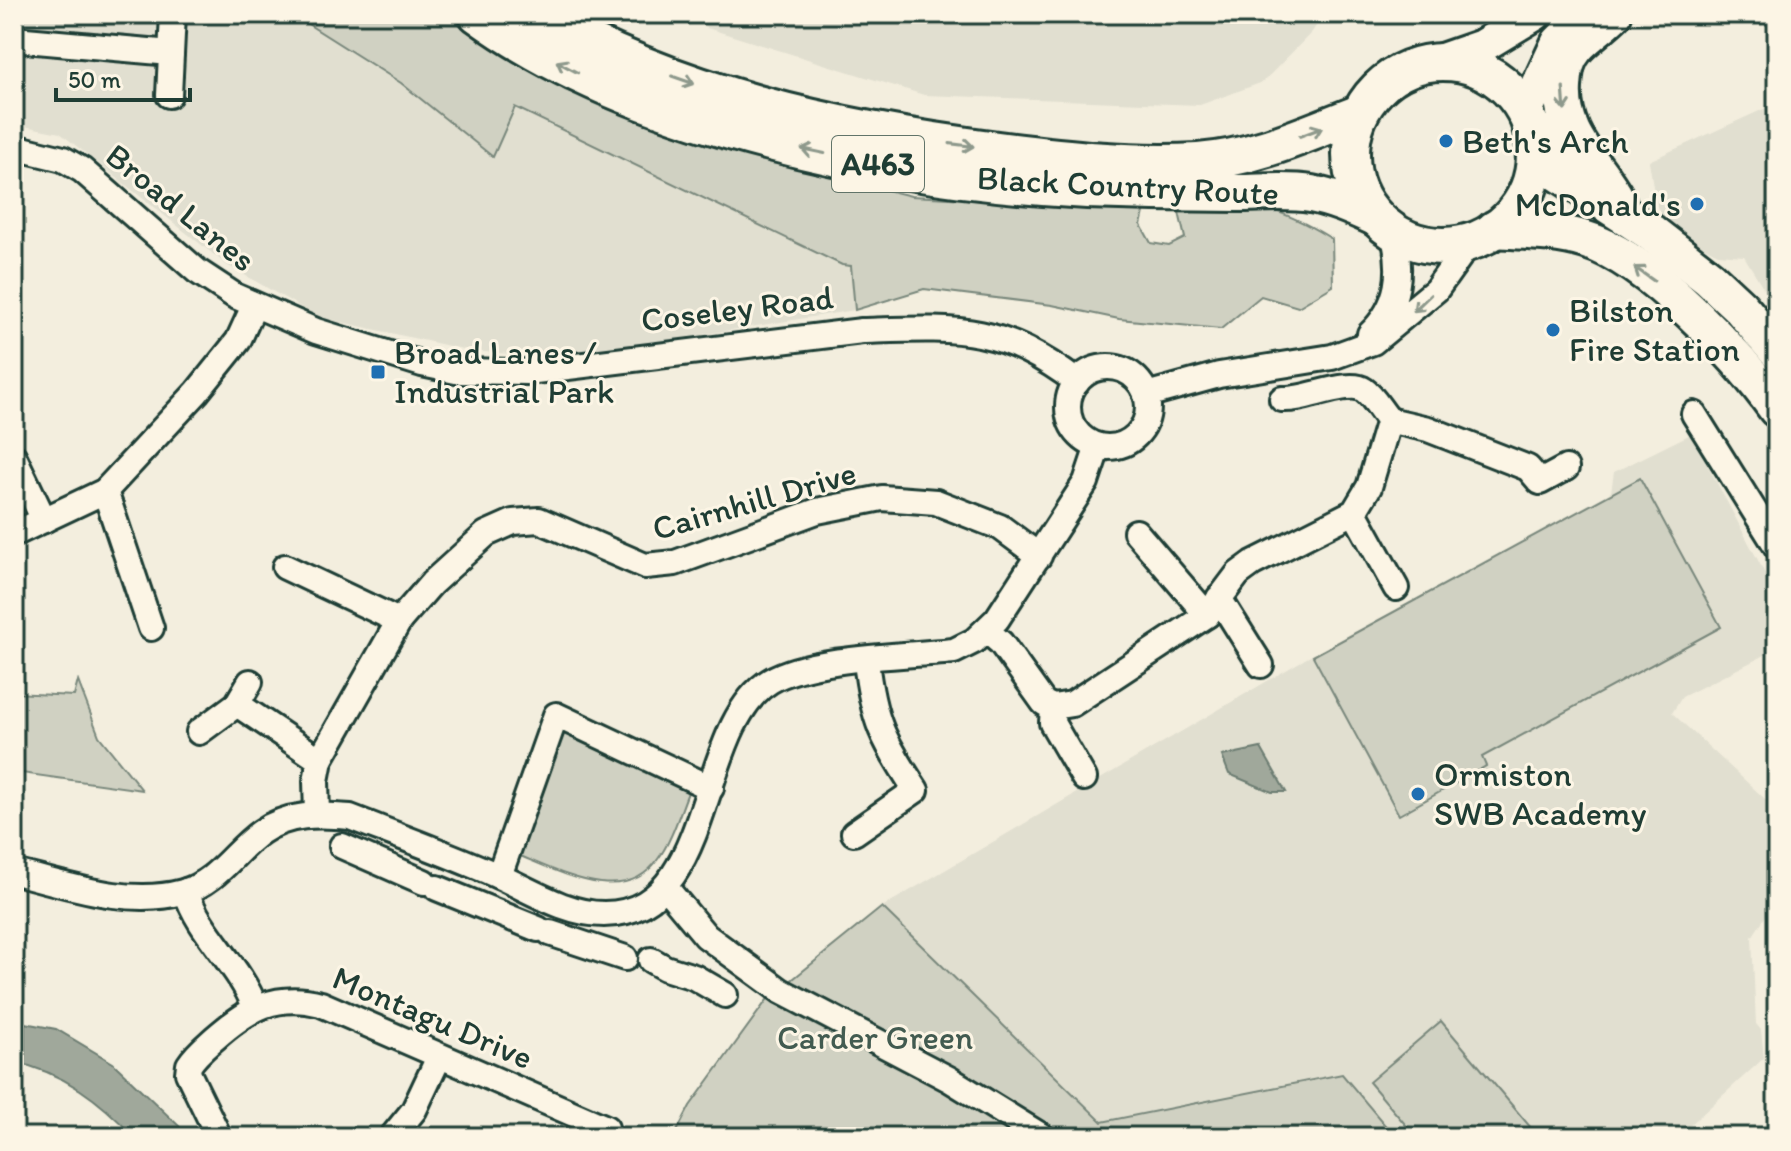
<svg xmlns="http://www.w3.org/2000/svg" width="1791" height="1151" viewBox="0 0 1791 1151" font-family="Itim,sans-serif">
	<rect width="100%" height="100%" fill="#f3eede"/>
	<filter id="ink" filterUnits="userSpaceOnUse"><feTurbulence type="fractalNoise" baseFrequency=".0125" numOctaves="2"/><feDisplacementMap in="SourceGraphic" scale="16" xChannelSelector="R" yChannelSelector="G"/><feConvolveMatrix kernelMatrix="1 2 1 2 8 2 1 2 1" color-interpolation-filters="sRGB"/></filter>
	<g filter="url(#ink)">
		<g fill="#e1dfd0">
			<polygon points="14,14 292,14 409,88 492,157 514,107 842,265 851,266 855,310 558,358 472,351 318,317 227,265 60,133 14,124"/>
			<polygon points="696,14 1324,14 1312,32 1263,82 1200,105 924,95 707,28"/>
			<polygon points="1777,103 1777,310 1744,256 1718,254 1671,230 1656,205 1649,161"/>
			<polygon points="1691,434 1777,596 1777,649 1682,697 1672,713 1777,810 1777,899 1752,937 1756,1024 1761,1030 1764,1058 1677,1137 1395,1137 1341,1074 1102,1122 882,907 1305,659 1611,492 1614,472"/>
		</g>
		<g fill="#d0d1c2" stroke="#78877b" stroke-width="2">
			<path d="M292,14H452L565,90L748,155L911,196L1145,208L1141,225L1151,243L1169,246L1185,238L1178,208C1249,203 1270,201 1332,239L1333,286L1298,307L1261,296L1221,329L1119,319L1052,305L924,289L855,310L851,266L842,265L515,107L493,157L401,83Z"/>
			<polygon points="1640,478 1721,627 1482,757 1486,766 1399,815 1313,656"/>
			<polygon points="78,681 99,736 142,790 14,772 14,693 74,696"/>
			<path d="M563,729L691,785C681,808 673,839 658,859C624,909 557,870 515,854Z"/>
			<polygon points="882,907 1102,1122 1342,1074 1395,1137 674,1137 690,1106 767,1000"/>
			<polygon points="1441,1021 1537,1135 1534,1137 1416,1137 1369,1082"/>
		</g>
		<g fill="#a0a89b" stroke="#6c7d72" stroke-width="2">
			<polygon points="1261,748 1286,792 1272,792 1229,774 1222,756"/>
			<path d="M14,1021L56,1029L113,1063L179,1126L185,1137H134C101,1101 63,1072 14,1062Z"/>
		</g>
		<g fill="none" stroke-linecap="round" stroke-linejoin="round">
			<defs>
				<g id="minor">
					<polyline points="14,39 171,53"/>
					<polyline points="169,95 173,14"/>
					<path d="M14,147L63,159L82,170L197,271L235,296L316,331L422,364L456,371L527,372L862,331C957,328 998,323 1077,382"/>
					<path d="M1370,334C1400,305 1403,271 1393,232"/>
					<circle cx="1108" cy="407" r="40"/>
					<polyline points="1146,395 1219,375 1332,357 1373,342 1436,290 1470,242"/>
					<path d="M1282,399C1304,401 1349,379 1364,390C1373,396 1381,411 1389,420"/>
					<polyline points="1694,414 1777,547"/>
					<polyline points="14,457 44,520"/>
					<polyline points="105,491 151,628"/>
					<polyline points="1354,512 1396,588"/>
					<polyline points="1136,532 1207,615"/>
					<polyline points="14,534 105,491 197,392 238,341 254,306"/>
					<polyline points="285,567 399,621"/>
					<polyline points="1219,598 1261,665"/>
					<polyline points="987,631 1001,643 1044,703 1053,707 1072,704 1207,615 1238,574 1253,563 1354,512 1369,487 1389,420 1428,429 1528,468 1540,482 1566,468"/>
					<polyline points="237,704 320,760"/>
					<polyline points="1053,707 1052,723 1084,778"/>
					<polyline points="199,732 237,704 250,682"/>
					<polyline points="317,814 316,781 320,760 399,621 432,583 486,534 513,522 539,520 645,566 675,563 817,511 882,498 936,502 1000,527 1039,556"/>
					<path d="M854,833L916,790C883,740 873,721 866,661"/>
					<polyline points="342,846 424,882"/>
					<path d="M14,872C69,885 127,907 183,892C218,882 234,851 261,832C288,813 319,814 350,817C399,836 448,854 496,875C530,890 566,914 604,914C716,914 695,727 770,681C810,657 905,656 954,651L974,641L997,619L1086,482L1098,446"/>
					<polyline points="499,876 556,715 711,788"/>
					<polyline points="437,888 538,929"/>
					<polyline points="666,888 706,936 781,991 949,1079 1043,1137"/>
					<path d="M186,891C199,934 239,964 255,1007"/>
					<polyline points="550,933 625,958"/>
					<polyline points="651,960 665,968 694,977 725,995"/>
					<path d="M219,1137L188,1073L189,1065C196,1054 205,1047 215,1038C248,1009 276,992 321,1004L606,1128"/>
					<polyline points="392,1137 414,1110 439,1057"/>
				</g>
				<g id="major">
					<polyline points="1433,63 1482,46 1535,14"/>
					<polyline points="1527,109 1558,42 1578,22"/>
				</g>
				<g id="highway">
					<path d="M477,14C636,130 894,180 1087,190C1137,192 1188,193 1238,193C1261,193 1288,190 1311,194C1333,198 1353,207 1373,216"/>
					<path d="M535,14C682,95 833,129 998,150C1063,158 1132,166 1198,162C1255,158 1308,133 1360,113"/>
					<path d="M1613,14C1602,25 1587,35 1576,47C1565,60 1564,71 1563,87C1560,137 1596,162 1617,201"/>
					<circle cx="1443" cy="154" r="92"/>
					<polyline points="1536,130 1553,169 1650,232 1709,278 1740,307 1777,351"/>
					<path d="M1495,229C1526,231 1557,231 1586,240C1649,259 1739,356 1777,409"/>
				</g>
			</defs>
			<use href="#minor" stroke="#1f3d34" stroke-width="30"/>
			<use href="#major" stroke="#1f3d34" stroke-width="38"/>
			<use href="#highway" stroke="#1f3d34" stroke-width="42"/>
			<use href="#minor" stroke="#fcf5e5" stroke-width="24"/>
			<use href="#major" stroke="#fcf5e5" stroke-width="32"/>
			<use href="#highway" stroke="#fcf5e5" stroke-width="36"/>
		</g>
		<defs><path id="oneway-shaft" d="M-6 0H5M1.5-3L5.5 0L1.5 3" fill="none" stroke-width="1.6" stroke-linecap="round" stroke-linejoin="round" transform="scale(2)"/></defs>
		<g stroke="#8e998c">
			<use href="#oneway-shaft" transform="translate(567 67) rotate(-152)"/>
			<use href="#oneway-shaft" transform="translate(683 80) rotate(19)"/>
			<use href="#oneway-shaft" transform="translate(1564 99) rotate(86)"/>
			<use href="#oneway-shaft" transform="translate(1311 132) rotate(-21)"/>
			<use href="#oneway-shaft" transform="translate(962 145) rotate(7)"/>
			<use href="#oneway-shaft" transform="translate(813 151) rotate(-168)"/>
			<use href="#oneway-shaft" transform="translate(1644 274) rotate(-145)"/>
			<use href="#oneway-shaft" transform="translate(1422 303) rotate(136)"/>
		</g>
	</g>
	<g fill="#1f6fb2" stroke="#fcf5e5" stroke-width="3">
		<circle cx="1446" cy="141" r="8"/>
		<circle cx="1697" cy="204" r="8"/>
		<circle cx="1553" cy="330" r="8"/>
		<rect x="370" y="364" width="16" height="16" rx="4"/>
		<circle cx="1418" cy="794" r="8"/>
	</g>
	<g text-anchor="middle" stroke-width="6" stroke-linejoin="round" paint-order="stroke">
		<rect fill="#fcf5e5" stroke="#617469" stroke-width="2" x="832" y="136" width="92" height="56" rx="6"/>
		<g font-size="32" font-weight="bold" fill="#1f3d34">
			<text x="878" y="175">A463</text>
		</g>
		<g font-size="34" fill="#1f3d34" stroke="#fcf5e5" text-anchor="start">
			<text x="1462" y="153">Beth's Arch</text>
			<text x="1681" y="216" text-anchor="end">McDonald's</text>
			<text x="1569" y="322">Bilston<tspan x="1569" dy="39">Fire Station</tspan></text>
			<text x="394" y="364">Broad Lanes /<tspan x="394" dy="39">Industrial Park</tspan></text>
			<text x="1434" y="786">Ormiston<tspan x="1434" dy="39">SWB Academy</tspan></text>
		</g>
		<g font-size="34" fill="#1f3d34" stroke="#fcf5e5">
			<text transform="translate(1128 185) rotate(3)" y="12">Black Country Route</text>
			<text transform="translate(181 207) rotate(39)" y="12">Broad Lanes</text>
			<text transform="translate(737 308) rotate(-7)" y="12">Coseley Road</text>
			<text transform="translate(754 500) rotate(-16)" y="12">Cairnhill Drive</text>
			<text transform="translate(433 1017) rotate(23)" y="12">Montagu Drive</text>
		</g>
		<g font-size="34" fill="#425b50" stroke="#fcf5e5">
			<text x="875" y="1049">Carder Green</text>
		</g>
	</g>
	<rect width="1791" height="1151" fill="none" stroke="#fcf5e5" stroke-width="48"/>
	<rect x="24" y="24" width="1743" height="1103" fill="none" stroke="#1f3d34" stroke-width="3" filter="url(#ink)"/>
	<path d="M56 88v12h134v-12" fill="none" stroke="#1f3d34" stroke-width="4"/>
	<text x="68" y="88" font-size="24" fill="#1f3d34" stroke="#fcf5e5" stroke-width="6" paint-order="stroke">50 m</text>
</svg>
